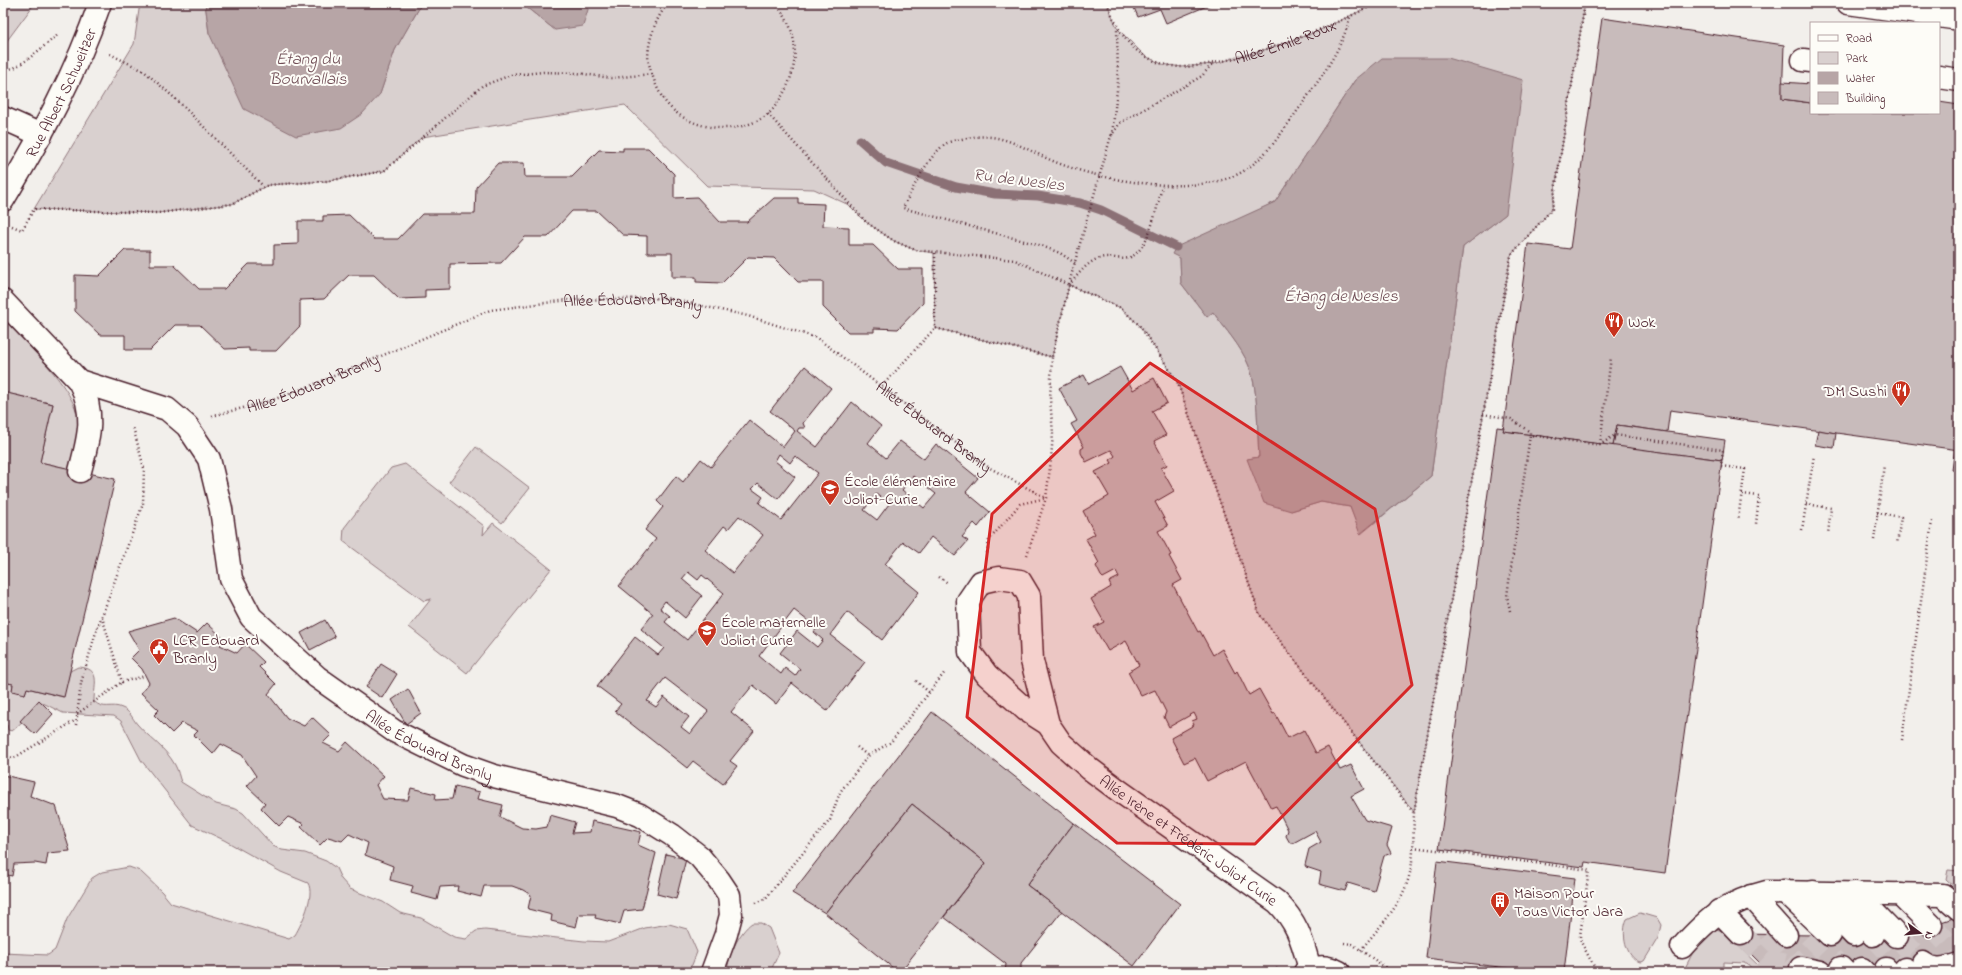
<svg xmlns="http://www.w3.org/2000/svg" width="1962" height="975" viewBox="0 0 1962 975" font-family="'Indie Flower',sans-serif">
	<rect width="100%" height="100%" fill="#f2efeb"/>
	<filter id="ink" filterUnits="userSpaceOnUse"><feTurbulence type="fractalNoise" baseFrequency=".025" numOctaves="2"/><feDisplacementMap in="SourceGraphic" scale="8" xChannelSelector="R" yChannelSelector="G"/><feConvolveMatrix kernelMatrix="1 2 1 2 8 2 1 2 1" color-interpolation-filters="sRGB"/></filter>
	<g filter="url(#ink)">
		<g fill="#d9d0cf" stroke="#92787d" fill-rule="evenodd">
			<polygon points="3,3 35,3 6,42 3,44"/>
			<path d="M140,3H205L209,33L380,94L395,50L422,3H521L555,30L590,3H835L854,5L860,3H1107L1117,28L1145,56L1162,64L1182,67L1213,64L1267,49L1316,32L1377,3H1585L1552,209L1511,255L1414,812L1260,615L1177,381L1161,357L1139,325L1121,308L1069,285L1052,357L935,328L934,253L915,250L894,241L866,222L849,205L814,189L707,186L625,105L422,137L384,171L327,181L268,185L232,204L158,213L34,209L134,44ZM1355,80L1506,214L1463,247L1431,476L1361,534L1350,507L1321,502L1291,511L1248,459L1259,457C1257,429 1259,391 1249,366C1241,346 1225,329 1213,312L1207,317L1181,283L1180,258L1244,217L1275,202Z"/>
			<path d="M3,318C25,342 76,389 78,420C79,437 74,453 70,469L40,462L53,404L3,392Z"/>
			<polygon points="476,447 530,488 502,523 449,482"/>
			<polygon points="405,464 484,526 483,535 493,523 551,569 467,673 409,627 431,599 424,601 343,541 344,528 391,468"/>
			<path d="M78,667C102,668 94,684 94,701C103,711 112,703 122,708C130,711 132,718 137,724C149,738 166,748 175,765C178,770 179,777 181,782L216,804L236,809L243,813L273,846L282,850L305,853L326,861L336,868L341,879L350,889L383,902L400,913L421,918L454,937L466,939L476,931L485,930L584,941L608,942L645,928L669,924L687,929L697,952L692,965L683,972H3V953L48,955L55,950L67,919L92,878L102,872L129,867L140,871L162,892L171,903L289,939L295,935C302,923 315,896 308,883L281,872L224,840L192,825L141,760L121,721L114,716L63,713L39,701C31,709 21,725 12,731L8,730L7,725L3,734V682L13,684L12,691L25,694L27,688L63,697L70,671Z"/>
			<polygon points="1948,870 1959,871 1959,891 1946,879"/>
			<path d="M1640,913L1657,918L1661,925L1658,938L1644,961L1640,962C1625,957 1621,932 1627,919Z"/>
			<path d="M752,923H761L769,928L779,953L772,968L767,972H728C726,958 740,931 752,923Z"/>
			<path d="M1716,929L1723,931L1764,971L1752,969L1747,963L1723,962V971L1683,972C1691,957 1699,935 1716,929Z"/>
		</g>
		<g fill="#b7a5a6" stroke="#8b6f75">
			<polygon points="205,3 422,3 395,50 380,94 362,114 341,128 296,136 244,109 209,33"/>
			<polygon points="521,3 590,3 583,26 555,30"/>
			<path d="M1382,58H1448L1523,80L1506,214L1463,247L1431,476L1360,534L1350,507L1321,502L1291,511L1264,503L1247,459L1259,457C1257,429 1259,391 1249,366C1241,346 1225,329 1213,312L1207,317L1181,283L1180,258L1172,254L1176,247L1275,202L1355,80Z"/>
		</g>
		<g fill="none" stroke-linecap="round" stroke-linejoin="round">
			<polyline stroke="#8b6f75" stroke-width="9" points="860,140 886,163 956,187 995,194 1038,196 1080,203 1101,210 1176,247"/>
		</g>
		<g fill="#c8bbbb" stroke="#4a1f2b" fill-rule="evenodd">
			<polygon points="1132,3 1214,3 1166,23 1160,9 1138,17"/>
			<polygon points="1602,18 1784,45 1782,99 1811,103 1811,113 1939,113 1939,102 1959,105 1959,450 1670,410 1667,432 1617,425 1613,446 1503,431 1528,244 1570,249"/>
			<polygon points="1782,82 1811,84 1811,103 1782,99"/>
			<polygon points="623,148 648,148 674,174 674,198 697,197 720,222 747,222 774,198 798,198 798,203 824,204 823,226 849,227 849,245 873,245 898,269 923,269 923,303 898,329 874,328 874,332 848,332 823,307 823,282 798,282 774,258 748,257 722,283 696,282 696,277 672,277 672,253 647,253 647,236 623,235 597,211 572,211 548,237 525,237 501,263 450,264 450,289 425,290 425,298 399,299 374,275 349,275 324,299 300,300 300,326 276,351 249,351 249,348 225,349 200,325 175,325 150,350 125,350 125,335 100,335 75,311 75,275 99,276 125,250 150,250 150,265 174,265 199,289 224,289 249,264 274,264 274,245 298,244 298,221 323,221 323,216 349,215 374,239 398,239 422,214 475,214 476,187 498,163 524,163 525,177 572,177 599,150 623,151"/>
			<path d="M805,366L831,388L803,423L805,428H799L797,431L817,447L852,402L881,426L868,443L886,458L900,441L924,459L936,444L978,478L966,492L990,512L978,527L974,523L962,537L968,541L955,556L931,537L919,553L903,542L885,564L919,592L882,640L847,612L830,635L865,662L827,711L792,683L776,704L753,685L731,712L754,731L730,761L737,766L723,784L693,761L687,768L615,711L621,704L597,686L635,637L658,655L664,648L641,629L653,614L619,586L656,539L645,530L663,507L657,501L676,476L683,482L701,459L711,467L749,420L783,447L795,431L770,411ZM779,454L790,463L795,456L818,473L781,520L759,503L763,497L752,489L758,483L778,499L795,477L775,461ZM913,476L936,494L924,508L902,490ZM876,494L889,504L877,520L864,510ZM739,516L763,535L733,573L705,550L724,526L728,529ZM688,572L698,580L702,575L724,593L687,640L665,622L670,616L660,608L665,601L685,618L702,596L682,579ZM794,610L817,628L814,632L823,640L817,647L797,631L780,653L800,669L795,676L785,668L781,674L759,656ZM665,678L708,711L690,734L681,727L689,717L664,697L656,707L647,701Z"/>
			<polygon points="1120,367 1133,390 1154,378 1167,403 1152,411 1166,435 1154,441 1167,465 1161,468 1174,491 1155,502 1168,526 1158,531 1171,555 1169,556 1182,580 1173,585 1198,632 1200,631 1213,655 1222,649 1235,673 1237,671 1249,695 1259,689 1273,714 1275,713 1288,738 1304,730 1316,753 1328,747 1340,770 1351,765 1364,789 1351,796 1365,820 1392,828 1387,845 1391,853 1384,856 1374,891 1348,883 1345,891 1319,884 1321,872 1306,867 1305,865 1309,849 1321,842 1315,831 1293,843 1290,843 1286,836 1288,830 1276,806 1271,808 1246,761 1207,781 1195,758 1184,763 1171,738 1194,725 1192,721 1197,719 1194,713 1169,727 1164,717 1166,712 1155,690 1141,696 1128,672 1139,665 1126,641 1108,651 1094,627 1104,622 1091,599 1111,587 1109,582 1119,577 1116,571 1103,578 1101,576 1096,566 1099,563 1086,539 1095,534 1083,511 1109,496 1095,472 1112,463 1110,460 1115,456 1111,450 1086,462 1081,453 1081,449 1084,447 1071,424 1077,421 1059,388 1084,375 1089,384"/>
			<polygon points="3,392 53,404 40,462 115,479 64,697 27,688 25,694 12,691 13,684 3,682"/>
			<polygon points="1617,425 1725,440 1722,460 1613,446"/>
			<polygon points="1497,427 1504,428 1503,431 1722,460 1665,873 1585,862 1584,867 1439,849"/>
			<polygon points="1818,430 1836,433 1834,448 1815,445"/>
			<polygon points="1955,449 1959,450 1959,471 1952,470"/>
			<polygon points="174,618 197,633 207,623 225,640 220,645 237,653 245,644 264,662 259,667 276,684 268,694 287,718 304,726 312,717 331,735 323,743 339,751 347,742 384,776 376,785 383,799 408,800 411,788 436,794 435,800 452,799 455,786 480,792 478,799 503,805 500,817 522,828 536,829 547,827 550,815 575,822 572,833 590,832 592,821 641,832 638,845 656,853 642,909 624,911 620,924 595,918 596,914 579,914 576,927 551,921 552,915 528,909 531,895 523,890 512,886 484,886 481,897 457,891 458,886 440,887 437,900 411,893 413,886 390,880 393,866 365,855 368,843 349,834 342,841 328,837 320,845 301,827 304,824 288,817 279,826 261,808 265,803 247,786 256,776 242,755 221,744 213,754 194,735 198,731 182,723 172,733 154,715 159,710 141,693 149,683 142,669 131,658 139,650 128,631"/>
			<polygon points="325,620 335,637 310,650 301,633"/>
			<polygon points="381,664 397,674 382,698 366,687"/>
			<polygon points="408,689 421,713 406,724 392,700"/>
			<polygon points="39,700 53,714 35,734 20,721"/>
			<polygon points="932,712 1074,823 1027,885 1062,911 1021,963 1021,972 1005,972 1006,964 944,917 986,863 912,804 825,913 792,893"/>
			<polygon points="3,775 34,782 30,796 56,806 70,851 48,853 46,865 35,863 14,864 12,876 3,874"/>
			<polygon points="912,804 986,863 900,972 898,972 825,913"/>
			<polygon points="1074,823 1180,904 1134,966 1027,885"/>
			<polygon points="666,854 686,859 676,899 657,894"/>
			<polygon points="1437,861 1575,878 1564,972 1539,972 1426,958"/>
			<polygon points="1959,916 1959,951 1905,969 1764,967 1731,934 1900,936"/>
		</g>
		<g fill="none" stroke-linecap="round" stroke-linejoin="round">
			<g stroke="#d0c5c5" stroke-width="22" stroke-dasharray="22 11" stroke-linecap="butt">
				<polyline points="1931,925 1956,952"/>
				<polyline points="1741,934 1768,961 1801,968"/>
				<polyline points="1767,934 1801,968"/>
				<polyline points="1809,935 1841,968"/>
				<polyline points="1873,935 1905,969"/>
				<polyline points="1897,936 1923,963"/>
			</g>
			<defs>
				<g id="minor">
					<polyline points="1848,3 1959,19"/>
					<polyline points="1803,60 1811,61"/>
					<polyline points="1939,77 1959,80"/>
					<polyline points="3,118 41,135"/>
					<path id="s3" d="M3,200C41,137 76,73 100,3"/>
					<path id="s4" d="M3,301L79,381L167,409L187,426L209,459L221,509L231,579L251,617L317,677L394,731L463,765L494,776L617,806L640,815L672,835L699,856L719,880L729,895L731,915L726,934L712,972"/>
					<path d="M79,381C96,413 89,437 80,471"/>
					<path id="s5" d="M1048,724L1026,710L987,675L970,652L968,601L981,582L999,578L1020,581L1029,596L1032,661L1048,724L1061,743L1090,769L1118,790L1277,902C1298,923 1302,941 1310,969"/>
					<polyline points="1784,891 1830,935"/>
					<polyline points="1813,892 1854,935"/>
					<polyline points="1855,893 1897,936"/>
					<polyline points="1900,894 1931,925"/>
					<polyline points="1751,896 1786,935"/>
					<polyline points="1848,908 1873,935"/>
					<polyline points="1719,911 1741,934"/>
					<path d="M1682,947C1709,917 1727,902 1767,892L1943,895L1959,909"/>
					<path d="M1923,963C1933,972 1947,968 1959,964"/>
					<polyline points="1801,968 1820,972"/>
					<polyline points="1841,968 1845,972"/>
					<polyline points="1862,969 1865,972"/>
					<polyline points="1886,969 1889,972"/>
					<polyline points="1905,969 1908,972"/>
				</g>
				<path id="major" d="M1305,972C1317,965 1327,966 1339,972"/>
			</defs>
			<use href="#minor" stroke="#4a1f2b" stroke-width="25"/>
			<use href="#major" stroke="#4a1f2b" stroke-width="25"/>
			<g stroke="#4a1f2b" stroke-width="2.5" stroke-dasharray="1 3" stroke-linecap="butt">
				<path d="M670,3C656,13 645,48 649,64C654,81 659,97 672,109C697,132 741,135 768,114C772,111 775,106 778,102C800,72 802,30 774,3"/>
				<polyline points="835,3 854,5 860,3"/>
				<path id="s1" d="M1107,3C1115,23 1125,45 1145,56C1156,63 1171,67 1183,67C1204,66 1224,61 1243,56C1290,43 1334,25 1377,3"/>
				<polyline points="110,54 144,71 179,102 263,186"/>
				<polyline points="3,70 14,68 27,60 59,34"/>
				<polyline points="768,114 866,222 894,241 915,250 1015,260 1069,285"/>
				<polyline points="1112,135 1118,81 1117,28"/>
				<polyline points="1111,136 1120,123 1202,76 1212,64"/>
				<polyline points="12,226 22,230 34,209 158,213 232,204 268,185 327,181 384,171 482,86 511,75 543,72 577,73 611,78 652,74"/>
				<polyline points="935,253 935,328 1052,357 1069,285 1121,308 1139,325 1161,357 1177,381 1260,615 1413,812"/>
				<path d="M1075,263L1060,253L1039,245L903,208C913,188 929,154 947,143C951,141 957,140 962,139C1000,130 1020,147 1053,161C1100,181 1197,198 1242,172C1264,159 1281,134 1295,114C1316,84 1341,53 1350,17"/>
				<polyline points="1069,284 1079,247"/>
				<path d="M1069,285C1079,274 1090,257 1107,257C1114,257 1121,260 1128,258C1149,253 1158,203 1162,186"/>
				<polyline points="882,386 935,328"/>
				<polyline points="1483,414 1511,419 1530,432 1530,435"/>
				<path id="s2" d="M212,416L270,401L315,384L490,310L569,300L666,298L748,316L817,338L988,467L1046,498"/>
				<polyline points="1600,444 1611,357"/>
				<polyline points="1742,494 1759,496 1756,524"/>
				<polyline points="1806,504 1831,508 1828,534"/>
				<polyline points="1877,513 1901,517 1897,544"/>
				<polyline points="1802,530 1814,455"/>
				<polyline points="1874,540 1884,465"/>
				<polyline points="987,553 989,540 1020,504 1046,498"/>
				<polyline points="1027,555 1046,498 1051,460 1053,433 1050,399 1052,357"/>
				<polyline points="939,577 948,583"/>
				<polyline points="1510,611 1507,596 1530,435 1600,445 1615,435 1723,450 1721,466 1745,469 1738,520"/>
				<polyline points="102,617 122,682 145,676"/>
				<polyline points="916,681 930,693"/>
				<polyline points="77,714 122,682"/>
				<polyline points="76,725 81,683 96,632 143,504 144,468 133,427"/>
				<polyline points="1902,740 1932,521"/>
				<polyline points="857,747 868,756"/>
				<polyline points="3,756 14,758 76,720"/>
				<polyline points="1413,847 1589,870 1580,936 1581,942 1597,972"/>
				<polyline points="756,903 765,899 830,820 840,792 868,756 891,742 945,672"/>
				<polyline points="1344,943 1352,944 1392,972"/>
				<path d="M1361,950C1377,929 1399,908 1407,883C1415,861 1413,836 1414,812L1511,255L1552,209L1585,3"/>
				<polyline points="1274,972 1278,968"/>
				<polyline points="1495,972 1496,967"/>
			</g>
			<use href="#minor" stroke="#fdfcf7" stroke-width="22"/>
			<use href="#major" stroke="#fdfcf7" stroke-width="22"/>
			<polyline stroke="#4a1f2b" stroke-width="2.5" stroke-dasharray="1 3" stroke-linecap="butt" points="1079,247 1111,136"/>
		</g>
	</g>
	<path fill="#d62828" fill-opacity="0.2" stroke="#d62828" stroke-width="3" stroke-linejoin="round" d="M1150,363L1375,509L1412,685L1255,844L1117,843L967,717L992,514Z"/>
	<defs>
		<symbol id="restaurant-pin" viewBox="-11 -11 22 30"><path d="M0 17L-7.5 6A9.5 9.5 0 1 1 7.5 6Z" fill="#c8321e" stroke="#fdfcf7"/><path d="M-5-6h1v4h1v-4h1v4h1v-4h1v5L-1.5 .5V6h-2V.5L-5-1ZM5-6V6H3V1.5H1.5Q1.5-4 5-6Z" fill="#fff"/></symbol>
		<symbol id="school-pin" viewBox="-11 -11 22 30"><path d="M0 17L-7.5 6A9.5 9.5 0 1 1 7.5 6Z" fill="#c8321e" stroke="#fdfcf7"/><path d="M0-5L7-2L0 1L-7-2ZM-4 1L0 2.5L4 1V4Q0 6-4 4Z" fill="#fff"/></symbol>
		<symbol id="civic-pin" viewBox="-11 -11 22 30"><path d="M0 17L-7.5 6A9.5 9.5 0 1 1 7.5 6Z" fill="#c8321e" stroke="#fdfcf7"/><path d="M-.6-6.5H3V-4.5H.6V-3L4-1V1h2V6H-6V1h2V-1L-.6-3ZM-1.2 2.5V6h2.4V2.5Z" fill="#fff"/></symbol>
		<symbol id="building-pin" viewBox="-11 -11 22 30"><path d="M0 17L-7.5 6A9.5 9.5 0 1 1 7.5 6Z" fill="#c8321e" stroke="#fdfcf7"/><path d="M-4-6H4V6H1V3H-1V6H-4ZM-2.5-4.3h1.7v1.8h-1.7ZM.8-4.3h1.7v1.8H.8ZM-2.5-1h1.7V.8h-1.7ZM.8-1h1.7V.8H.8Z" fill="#fff"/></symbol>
	</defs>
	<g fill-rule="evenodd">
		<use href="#restaurant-pin" x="1603" y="310" width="22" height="30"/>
		<use href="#restaurant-pin" x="1890" y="379" width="22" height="30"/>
		<use href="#school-pin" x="819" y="478" width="22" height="30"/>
		<use href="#school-pin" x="696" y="619" width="22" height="30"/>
		<use href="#civic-pin" x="148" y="637" width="22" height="30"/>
		<use href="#building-pin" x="1489" y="890" width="22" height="30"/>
	</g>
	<g text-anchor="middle" stroke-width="4" stroke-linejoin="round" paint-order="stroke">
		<g font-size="16" fill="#4a1f2b" stroke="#fdfcf7">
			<text dy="6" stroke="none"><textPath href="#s1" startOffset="212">Allée Émile Roux</textPath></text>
			<text dy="6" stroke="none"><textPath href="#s3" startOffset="122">Rue Albert Schweitzer</textPath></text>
			<text dy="6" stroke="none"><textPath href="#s2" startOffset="442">Allée Édouard Branly</textPath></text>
			<text dy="6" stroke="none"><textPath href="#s2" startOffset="106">Allée Édouard Branly</textPath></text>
			<text dy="6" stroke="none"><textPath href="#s2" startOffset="778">Allée Édouard Branly</textPath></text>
			<text dy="6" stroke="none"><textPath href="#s4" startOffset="655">Allée Édouard Branly</textPath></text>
			<text dy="6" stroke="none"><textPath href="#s5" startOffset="552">Allée Irène et Frédéric Joliot Curie</textPath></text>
		</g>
		<g font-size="16" fill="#4a1f2b" stroke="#fdfcf7" text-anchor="start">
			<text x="1628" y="327">Wok</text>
			<text x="1887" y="396" text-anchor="end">DM Sushi</text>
			<text x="844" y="486">École élémentaire<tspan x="844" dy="18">Joliot-Curie</tspan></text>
			<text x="721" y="627">École maternelle<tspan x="721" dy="18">Joliot Curie</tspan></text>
			<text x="173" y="645">LCR Edouard<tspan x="173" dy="18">Branly</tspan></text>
			<text x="1514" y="898">Maison Pour<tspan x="1514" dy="18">Tous Victor Jara</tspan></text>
		</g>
		<g font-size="17" font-style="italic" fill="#704e56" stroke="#fdfcf7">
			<text x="308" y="64">Étang du<tspan x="308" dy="20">Bourvallais</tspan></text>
			<text transform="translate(1019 179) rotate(7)" y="6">Ru de Nesles</text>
			<text x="1341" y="301">Étang de Nesles</text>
		</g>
	</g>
	<rect width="1962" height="975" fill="none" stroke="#fdfcf7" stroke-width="16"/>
	<rect x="8" y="8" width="1946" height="959" fill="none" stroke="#4a1f2b" stroke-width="1.5" filter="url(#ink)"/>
	<rect x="1810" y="22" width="130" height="92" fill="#fdfcf7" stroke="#b5a4a5"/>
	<rect x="1818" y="35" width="20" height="6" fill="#fdfcf7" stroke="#b5a4a5"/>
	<text x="1846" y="42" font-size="12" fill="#4a1f2b">Road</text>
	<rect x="1818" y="52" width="20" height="12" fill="#d9d0cf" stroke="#b5a4a5"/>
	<text x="1846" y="62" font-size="12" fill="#4a1f2b">Park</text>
	<rect x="1818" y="72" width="20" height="12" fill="#b7a5a6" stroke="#b5a4a5"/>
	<text x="1846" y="82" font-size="12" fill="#4a1f2b">Water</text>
	<rect x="1818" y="92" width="20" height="12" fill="#c8bbbb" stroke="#b5a4a5"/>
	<text x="1846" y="102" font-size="12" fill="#4a1f2b">Building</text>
	<g transform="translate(1920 933) rotate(106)" stroke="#fdfcf7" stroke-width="3" paint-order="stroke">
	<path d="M0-3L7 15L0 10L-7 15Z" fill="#4a1f2b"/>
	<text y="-6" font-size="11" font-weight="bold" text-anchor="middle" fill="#4a1f2b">N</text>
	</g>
</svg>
